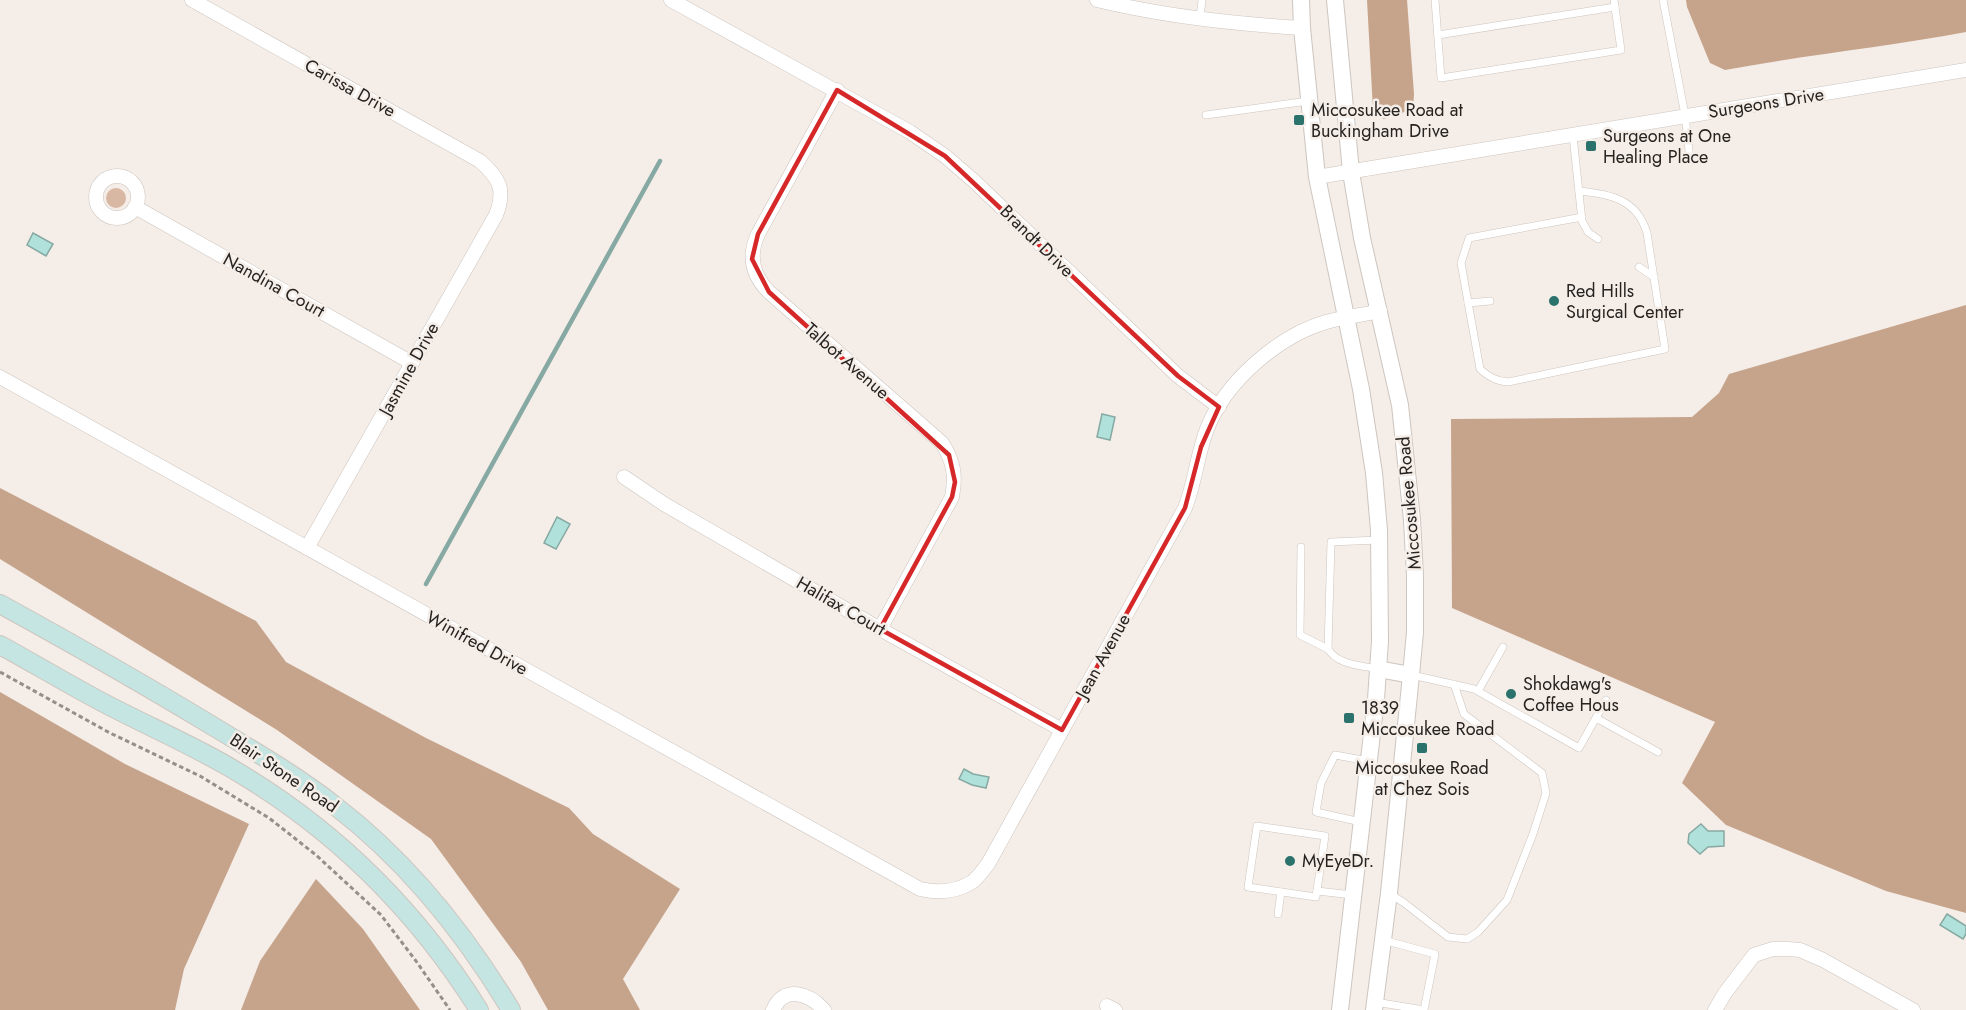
<svg xmlns="http://www.w3.org/2000/svg" width="1966" height="1010" viewBox="0 0 1966 1010" font-family="Jost,sans-serif">
	<rect width="100%" height="100%" fill="#f5ede7"/>
	<circle fill="#d8b8a2" cx="116" cy="198" r="10"/>
	<g fill="#c6a48c">
		<polygon points="1367,0 1407,0 1414,94 1413,109 1384,119 1376,115 1373,110"/>
		<path d="M1686,0H1966V32C1886,47 1805,55 1725,70L1710,63L1687,7Z"/>
		<polygon points="1966,305 1966,913 1886,891 1726,825 1682,783 1715,722 1452,608 1451,419 1692,417 1719,393 1729,374"/>
		<polygon points="0,488 256,621 286,662 426,738 569,808 593,834 680,889 623,979 640,1010 548,1010 521,962 431,839 277,730 0,559"/>
		<polygon points="0,692 125,764 249,824 184,969 175,1010 0,1010"/>
		<polygon points="316,879 363,929 420,1010 241,1010 260,961"/>
	</g>
	<g fill="#b0e2db" stroke="#87a9a3" stroke-width="1.5">
		<polygon points="33,233 53,244 46,256 27,245"/>
		<polygon points="1102,414 1115,417 1110,440 1097,437"/>
		<polygon points="557,517 570,524 556,549 544,543"/>
		<polygon points="964,769 973,774 989,777 986,788 972,785 959,779"/>
		<polygon points="1701,824 1708,831 1724,831 1724,846 1708,847 1700,854 1688,843 1689,834"/>
		<polygon points="1947,914 1966,926 1966,934 1963,939 1940,925"/>
	</g>
	<g fill="none" stroke-linecap="round" stroke-linejoin="round">
		<polyline stroke="#87a9a3" stroke-width="4.5" points="426,584 660,161"/>
		<defs>
			<g id="service">
				<polyline points="1435,0 1441,78 1621,50 1614,0"/>
				<polyline points="1663,0 1685,115 1689,151"/>
				<polyline points="1200,18 1202,0"/>
				<polyline points="1438,35 1615,7"/>
				<polyline points="1206,115 1308,101"/>
				<polyline points="1573,136 1582,221 1588,232 1598,239"/>
				<path d="M1579,191C1610,194 1637,199 1647,233L1665,349L1508,382C1496,381 1489,377 1480,369L1461,263L1469,238L1582,217"/>
				<polyline points="1639,267 1654,277"/>
				<polyline points="1468,303 1490,301"/>
				<polyline points="1301,547 1300,635 1328,649"/>
				<path d="M1377,669C1359,665 1338,665 1328,649L1331,542L1379,540"/>
				<polyline points="1412,675 1474,689 1579,748 1606,700"/>
				<polyline points="1478,691 1503,647"/>
				<polyline points="1596,718 1658,752"/>
				<polyline points="1361,822 1316,812 1321,783 1335,755 1368,761"/>
				<polygon points="1257,826 1325,836 1316,897 1248,887"/>
				<polyline points="1317,891 1353,895"/>
				<polyline points="1390,894 1403,902 1448,937 1467,939 1478,932 1507,900 1533,834 1546,793 1542,773 1464,714 1454,684"/>
				<polyline points="1278,914 1281,892"/>
				<polyline points="1375,1002 1424,1010 1435,954 1383,940"/>
			</g>
			<g id="minor">
				<path d="M192,0L480,161C499,178 506,189 496,215L307,548"/>
				<polyline points="671,0 910,132 945,156 974,181 1178,376 1219,407"/>
				<path d="M1097,0C1163,16 1234,24 1302,28"/>
				<path d="M837,90L758,234C748,256 752,275 769,292L942,443C954,462 956,476 952,497L880,629"/>
				<circle cx="117" cy="197" r="21"/>
				<polyline points="1317,177 1966,70"/>
				<polyline points="135,207 412,363"/>
				<path d="M0,377L920,889C937,893 956,892 972,882C978,878 983,870 988,864L1185,508C1195,483 1197,455 1207,429C1225,382 1278,336 1326,322C1344,317 1362,315 1380,311"/>
				<polyline points="624,477 664,504 880,629 1062,730"/>
				<polyline points="1107,1006 1115,1010"/>
				<path d="M773,1010C784,984 810,994 824,1010"/>
				<polyline points="1715,1010 1725,993 1754,955 1773,949 1788,949 1800,950 1823,960 1913,1010"/>
			</g>
			<g id="tertiary">
				<polyline points="1301,0 1302,28 1317,177 1361,389 1374,473 1379,530 1380,641 1376,699 1340,1010"/>
				<polyline points="1335,0 1351,172 1362,238 1400,405 1412,520 1415,576 1415,632 1411,675 1389,893 1374,1010"/>
				<polyline points="1378,669 1411,675"/>
			</g>
			<g id="secondary">
				<path d="M0,604C73,644 145,685 216,728C257,753 297,776 334,805C406,860 464,932 511,1010"/>
				<path d="M0,645C33,663 66,683 100,701C149,727 202,749 249,779C344,838 420,916 479,1010"/>
			</g>
		</defs>
		<use href="#service" stroke="#cdc5bf" stroke-width="8"/>
		<use href="#minor" stroke="#cdc5bf" stroke-width="15"/>
		<use href="#tertiary" stroke="#cdc5bf" stroke-width="18"/>
		<use href="#secondary" stroke="#cdc5bf" stroke-width="20"/>
		<polyline stroke="#948f8b" stroke-width="3" stroke-dasharray="4.5 3" stroke-linecap="butt" points="0,672 110,733 200,776 269,818 316,855 381,915 416,961 450,1010"/>
		<use href="#service" stroke="#fff" stroke-width="7"/>
		<use href="#minor" stroke="#fff" stroke-width="14"/>
		<use href="#tertiary" stroke="#fff" stroke-width="16"/>
		<use href="#secondary" stroke="#c5e5e2" stroke-width="18"/>
	</g>
	<path fill="none" stroke="#d62828" stroke-width="4.5" stroke-linejoin="round" d="M837,90L945,156L1178,376L1219,407L1201,447L1185,508L1062,730L880,629L952,497L955,482L949,455L769,292L752,259L758,234Z"/>
	<g fill="#2a726b" stroke="#f5ede7" stroke-width="2">
		<rect x="1293" y="114" width="12" height="12" rx="3"/>
		<rect x="1585" y="140" width="12" height="12" rx="3"/>
		<circle cx="1554" cy="301" r="6"/>
		<circle cx="1511" cy="694" r="6"/>
		<rect x="1343" y="712" width="12" height="12" rx="3"/>
		<rect x="1416" y="742" width="12" height="12" rx="3"/>
		<circle cx="1290" cy="861" r="6"/>
	</g>
	<g text-anchor="middle" stroke-width="5" stroke-linejoin="round" paint-order="stroke">
		<g font-size="18" fill="#262321" stroke="#f5ede7">
			<text transform="translate(350 88) rotate(29)" y="6">Carissa Drive</text>
			<text transform="translate(1766 103) rotate(-9)" y="6">Surgeons Drive</text>
			<text transform="translate(1037 241) rotate(44)" y="6">Brandt Drive</text>
			<text transform="translate(274 285) rotate(29)" y="6">Nandina Court</text>
			<text transform="translate(847 361) rotate(41)" y="6">Talbot Avenue</text>
			<text transform="translate(409 369) rotate(-61)" y="6">Jasmine Drive</text>
			<text transform="translate(1409 503) rotate(-95)" y="6">Miccosukee Road</text>
			<text transform="translate(841 606) rotate(30)" y="6">Halifax Court</text>
			<text transform="translate(477 643) rotate(29)" y="6">Winifred Drive</text>
			<text transform="translate(1103 656) rotate(-61)" y="6">Jean Avenue</text>
			<text transform="translate(284 773) rotate(34)" y="6">Blair Stone Road</text>
		</g>
		<g font-size="18" fill="#262321" stroke="#f5ede7" text-anchor="start">
			<text x="1311" y="116">Miccosukee Road at<tspan x="1311" dy="21">Buckingham Drive</tspan></text>
			<text x="1603" y="142">Surgeons at One<tspan x="1603" dy="21">Healing Place</tspan></text>
			<text x="1566" y="297">Red Hills<tspan x="1566" dy="21">Surgical Center</tspan></text>
			<text x="1523" y="690">Shokdawg's<tspan x="1523" dy="21">Coffee Hous</tspan></text>
			<text x="1361" y="714">1839<tspan x="1361" dy="21">Miccosukee Road</tspan></text>
			<text x="1422" y="774" text-anchor="middle">Miccosukee Road<tspan x="1422" dy="21">at Chez Sois</tspan></text>
			<text x="1302" y="867">MyEyeDr.</text>
		</g>
	</g>
</svg>
